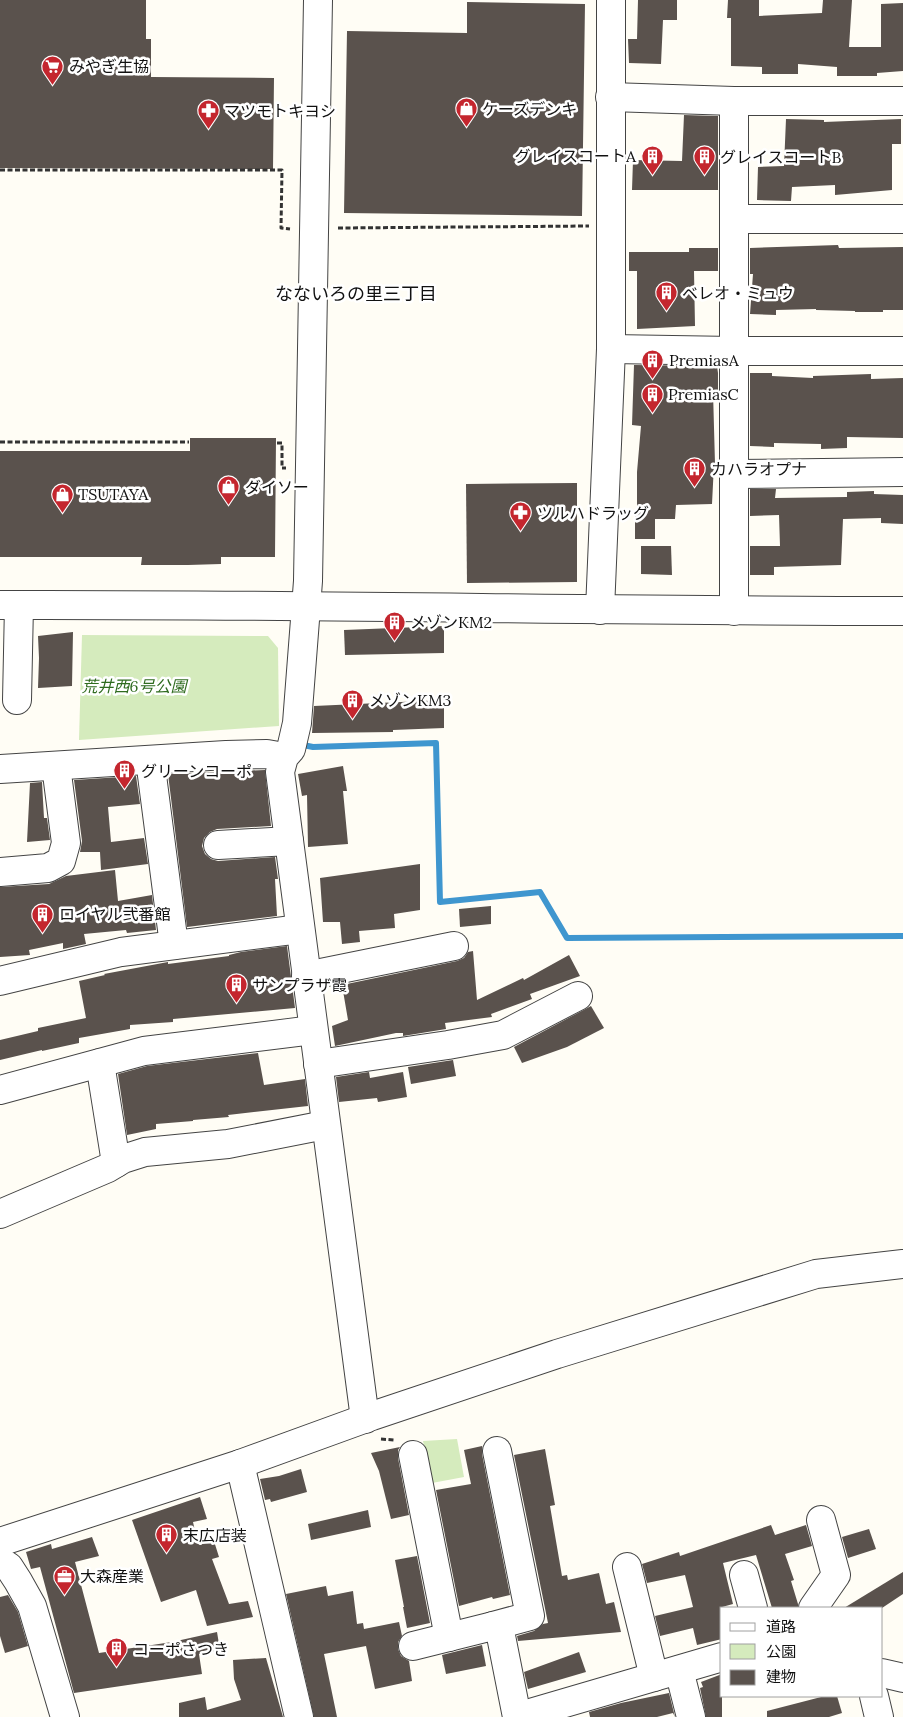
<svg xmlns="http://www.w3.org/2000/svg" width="903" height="1717" viewBox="0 0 903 1717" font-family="Lora,'Noto Sans JP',serif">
	<rect width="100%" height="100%" fill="#fffdf5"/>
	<g fill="#d5ebbd">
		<polygon points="82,635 268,636 278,648 279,726 79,740"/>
		<polygon points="457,1439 464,1477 432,1483 423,1441"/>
	</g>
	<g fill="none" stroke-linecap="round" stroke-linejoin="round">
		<polyline stroke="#3f96cf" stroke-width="6" points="298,744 313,747 436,743 440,902 540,892 567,938 903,936"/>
	</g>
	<g fill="#5a524d">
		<polygon points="0,0 146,0 146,39 151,39 151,77 274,78 273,169 0,168"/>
		<polygon points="638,0 677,0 677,20 663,20 661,64 629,63 628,39 637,39"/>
		<polygon points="728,0 759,0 759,16 822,13 823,0 852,0 849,47 881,47 881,4 903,3 903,71 877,73 877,76 837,76 837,67 798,64 798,74 762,74 762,67 731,66 731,18 727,18"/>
		<polygon points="467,2 585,4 582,216 344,213 347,31 467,33"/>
		<polygon points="684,115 718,116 718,190 632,190 633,160 682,161"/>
		<polygon points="786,119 824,120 824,122 901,119 901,144 892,144 892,190 835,195 835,185 792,187 791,201 757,200 758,167 784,166"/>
		<polygon points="838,245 839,248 903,247 903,310 883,310 883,312 855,312 855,311 816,310 816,309 776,310 776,315 750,314 753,274 750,274 750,248"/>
		<polygon points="689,248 718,248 718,271 694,271 695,326 637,329 637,271 629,271 629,252 689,252"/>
		<polygon points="634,365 717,366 718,373 718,391 713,391 715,464 714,464 712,504 676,505 675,519 655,519 655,539 635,539 635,512 637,512 637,472 641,426 632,425"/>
		<polygon points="750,373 772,373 772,376 813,378 813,376 871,374 871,379 903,378 903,438 847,437 847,448 821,449 821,444 774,443 774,447 750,446"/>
		<polygon points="190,438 276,438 275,557 221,557 221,564 188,565 141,565 142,557 0,557 0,451 190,451"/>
		<polygon points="577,483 577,582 467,583 466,484"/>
		<polygon points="750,489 776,489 775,498 847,497 847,492 874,491 874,494 903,495 903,524 881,523 881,518 843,519 841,565 774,567 774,575 750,575 750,546 780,546 779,515 750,516"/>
		<polygon points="641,546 671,546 672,575 641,574"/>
		<polygon points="444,626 444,653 345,655 344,630"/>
		<polygon points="73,632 72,686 38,688 39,658 38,636"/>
		<polygon points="444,700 444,728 393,730 393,732 312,733 314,706"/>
		<polygon points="343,766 347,791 343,791 348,844 308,847 307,795 302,796 298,774"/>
		<polygon points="265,770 271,826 217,829 210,832 204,838 202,846 205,854 211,859 218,861 275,857 278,879 275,879 277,916 187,927 168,774"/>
		<polygon points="136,776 140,804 108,807 111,842 144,838 148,864 101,870 100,852 80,852 82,841 74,780"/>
		<polygon points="42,782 44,818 47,818 50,840 27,842 30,783"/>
		<polygon points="420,864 420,910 394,914 395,928 359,931 360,942 342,944 340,922 323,922 320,878"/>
		<polygon points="115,870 118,901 152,895 156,930 127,933 126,930 84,934 86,944 63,949 63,943 29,950 30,955 0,957 0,887 49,884 66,876"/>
		<polygon points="491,906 491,924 460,927 459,909"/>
		<polygon points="287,946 295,1008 173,1019 173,1022 130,1025 130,1029 79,1038 79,1043 42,1051 42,1050 0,1060 0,1040 38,1031 38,1028 86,1018 79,981 105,975 104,974 168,962 168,964 229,956 229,955 241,952"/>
		<polygon points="473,951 477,1000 523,978 524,980 569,955 580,976 530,994 532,999 491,1014 492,1017 445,1023 446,1029 403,1036 403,1033 396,1033 335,1046 332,1026 348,1020 342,985 457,961 464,958 468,952"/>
		<polygon points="591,1006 604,1028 567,1047 522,1063 514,1047"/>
		<polygon points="258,1053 264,1085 305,1079 308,1106 228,1115 229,1117 193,1120 193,1121 156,1124 156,1129 127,1135 118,1074 147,1066"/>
		<polygon points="453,1060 456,1076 411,1084 408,1067"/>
		<polygon points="369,1072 370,1078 403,1072 407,1097 378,1102 377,1098 339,1102 336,1077"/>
		<polygon points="482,1446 482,1454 510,1595 493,1599 492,1597 459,1606 436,1490 471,1484 464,1450"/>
		<polygon points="400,1447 398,1450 398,1458 409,1515 391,1519 379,1471 371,1453"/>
		<polygon points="545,1449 555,1505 550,1506 562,1576 567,1575 568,1580 599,1573 606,1604 614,1602 621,1632 518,1641 517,1636 534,1631 543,1624 548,1623 514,1455"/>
		<polygon points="301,1469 307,1492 271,1502 270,1499 265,1500 260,1479 279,1476"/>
		<polygon points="200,1497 207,1519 193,1522 197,1540 213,1538 219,1557 212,1559 229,1604 248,1601 253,1617 207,1626 196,1590 161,1602 132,1520"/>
		<polygon points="368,1510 371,1527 311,1540 308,1524"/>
		<polygon points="771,1525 775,1535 806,1525 812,1546 785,1554 794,1580 791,1581 798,1604 798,1608 772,1608 756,1555 723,1563 733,1604 722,1607 722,1639 697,1645 693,1628 660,1636 655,1616 693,1607 685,1575 647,1583 642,1564 679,1552 680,1556"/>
		<polygon points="869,1529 876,1549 848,1558 842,1537"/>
		<polygon points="92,1537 99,1556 75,1562 99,1653 172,1642 217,1632 220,1650 199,1654 202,1674 74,1693 40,1567 31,1569 26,1552 51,1544 52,1549"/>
		<polygon points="417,1556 430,1623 407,1628 403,1607 404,1607 395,1560"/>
		<polygon points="903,1572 903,1594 882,1608 844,1608"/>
		<polygon points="326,1586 328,1596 353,1591 357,1624 363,1623 364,1629 399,1622 402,1636 398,1642 398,1649 401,1656 409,1661 412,1681 375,1689 366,1646 324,1654 337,1717 314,1717 286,1594"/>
		<polygon points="8,1595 18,1612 28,1646 5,1653 0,1636 0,1597"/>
		<polygon points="482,1645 486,1666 446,1674 442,1655"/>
		<polygon points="579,1652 586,1672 528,1689 524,1672"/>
		<polygon points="266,1658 283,1717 179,1717 179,1703 205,1697 207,1710 241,1700 234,1679 233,1660"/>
		<polygon points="722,1674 722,1717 706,1717 700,1688 703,1687 701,1682"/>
		<polygon points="669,1693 675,1717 673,1713 657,1717 590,1717 589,1712 621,1703"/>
		<polygon points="825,1696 837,1696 842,1713 829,1717 767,1717 767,1711"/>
	</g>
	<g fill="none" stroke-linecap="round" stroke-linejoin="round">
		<defs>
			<g id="minor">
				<polyline points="318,0 308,581 297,723 291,749 284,757 280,772 365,1419"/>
				<polyline points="610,97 734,101 903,101"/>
				<polyline points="734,219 903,219"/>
				<polyline points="611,349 734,351 903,351"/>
				<polyline points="734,474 903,472"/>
				<path d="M0,605C301,604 602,611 903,611"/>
				<polyline points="600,610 611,349 611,0"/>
				<polyline points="734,611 734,101"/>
				<polyline points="17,700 19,605"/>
				<polyline points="150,760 174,945"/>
				<polyline points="0,769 226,755 267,754 284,757"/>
				<polyline points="218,845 289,841"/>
				<polyline points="0,872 48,868 61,861 66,843 56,766"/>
				<polyline points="306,976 454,946"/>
				<polyline points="0,981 121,952 300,929"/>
				<polyline points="100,1063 116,1163"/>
				<polyline points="318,1064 448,1045 503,1035 578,996"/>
				<polyline points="0,1090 144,1051 313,1030"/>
				<polyline points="0,1214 108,1168 123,1159 145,1152 228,1144 325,1125"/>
				<polyline points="413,1455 449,1637"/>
				<polyline points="240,1464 299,1717"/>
				<polyline points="0,1542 240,1464 372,1416 557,1354 816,1274 903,1264"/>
				<polyline points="0,1561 9,1567 18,1581 32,1606 65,1717"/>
				<polyline points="627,1567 654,1677"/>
				<polyline points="744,1575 753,1608"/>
				<polyline points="813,1608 836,1575 821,1520"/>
				<polyline points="493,1626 530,1616 497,1451"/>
				<polyline points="413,1646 493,1626 501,1636 517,1717"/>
				<polyline points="679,1670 691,1717"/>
				<polyline points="882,1673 903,1678"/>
				<polyline points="874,1696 879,1717"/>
				<polyline points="517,1717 722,1657"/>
			</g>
		</defs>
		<use href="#minor" stroke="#444" stroke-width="30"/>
		<g stroke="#333" stroke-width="3" stroke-dasharray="5 2.5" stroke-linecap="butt">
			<polyline points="0,170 282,170 281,228 290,229"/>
			<polyline points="338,228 589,226"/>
			<polyline points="0,442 189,442"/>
			<polyline points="277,443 282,443 282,468 286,468"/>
			<polyline points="381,1439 394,1440"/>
		</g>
		<use href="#minor" stroke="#fff" stroke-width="28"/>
	</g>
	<defs>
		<symbol id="supermarket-pin" viewBox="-11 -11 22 30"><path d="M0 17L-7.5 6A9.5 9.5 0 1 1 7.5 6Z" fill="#c4262e" stroke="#fff"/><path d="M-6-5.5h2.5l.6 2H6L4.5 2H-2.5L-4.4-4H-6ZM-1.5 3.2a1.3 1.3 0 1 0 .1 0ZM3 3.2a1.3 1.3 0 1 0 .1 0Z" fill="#fff"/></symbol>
		<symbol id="shop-pin" viewBox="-11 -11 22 30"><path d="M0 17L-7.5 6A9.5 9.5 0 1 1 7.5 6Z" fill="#c4262e" stroke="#fff"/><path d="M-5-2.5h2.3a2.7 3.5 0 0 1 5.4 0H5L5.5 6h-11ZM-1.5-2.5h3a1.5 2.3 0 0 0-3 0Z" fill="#fff"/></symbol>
		<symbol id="pharmacy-pin" viewBox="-11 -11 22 30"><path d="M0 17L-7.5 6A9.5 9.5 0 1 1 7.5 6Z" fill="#c4262e" stroke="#fff"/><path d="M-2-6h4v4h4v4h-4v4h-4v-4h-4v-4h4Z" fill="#fff"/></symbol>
		<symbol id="building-pin" viewBox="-11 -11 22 30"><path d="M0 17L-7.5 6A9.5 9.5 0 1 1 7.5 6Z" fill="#c4262e" stroke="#fff"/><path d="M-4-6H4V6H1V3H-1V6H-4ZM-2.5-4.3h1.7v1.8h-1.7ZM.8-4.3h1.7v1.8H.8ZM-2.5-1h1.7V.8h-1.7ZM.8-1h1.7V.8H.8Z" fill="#fff"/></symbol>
		<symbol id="office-pin" viewBox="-11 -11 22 30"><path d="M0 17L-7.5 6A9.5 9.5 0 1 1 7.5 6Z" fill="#c4262e" stroke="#fff"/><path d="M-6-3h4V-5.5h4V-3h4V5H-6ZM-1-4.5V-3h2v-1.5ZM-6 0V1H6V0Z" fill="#fff"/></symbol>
	</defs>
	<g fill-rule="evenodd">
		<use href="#supermarket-pin" x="40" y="54" width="25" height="34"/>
		<use href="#shop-pin" x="454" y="96" width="25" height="34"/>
		<use href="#pharmacy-pin" x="196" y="98" width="25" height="34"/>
		<use href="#building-pin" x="640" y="144" width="25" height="34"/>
		<use href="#building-pin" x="692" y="144" width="25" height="34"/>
		<use href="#building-pin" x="654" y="280" width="25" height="34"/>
		<use href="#building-pin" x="640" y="348" width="25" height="34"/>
		<use href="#building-pin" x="640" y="382" width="25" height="34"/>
		<use href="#building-pin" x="682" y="456" width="25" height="34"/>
		<use href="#shop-pin" x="216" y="474" width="25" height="34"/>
		<use href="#shop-pin" x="50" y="482" width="25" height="34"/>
		<use href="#pharmacy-pin" x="508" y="500" width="25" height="34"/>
		<use href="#building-pin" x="382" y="610" width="25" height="34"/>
		<use href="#building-pin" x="340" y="688" width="25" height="34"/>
		<use href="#building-pin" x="112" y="758" width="25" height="34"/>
		<use href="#building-pin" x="30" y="902" width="25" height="34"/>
		<use href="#building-pin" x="224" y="972" width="25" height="34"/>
		<use href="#building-pin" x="154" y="1522" width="25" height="34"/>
		<use href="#office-pin" x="52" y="1564" width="25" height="34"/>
		<use href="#building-pin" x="104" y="1636" width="25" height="34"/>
	</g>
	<g text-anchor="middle" stroke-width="5" stroke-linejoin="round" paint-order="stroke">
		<g font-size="16" fill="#111" stroke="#fff" text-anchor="start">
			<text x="69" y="72">みやぎ生協</text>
			<text x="482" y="115">ケーズデンキ</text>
			<text x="224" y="117">マツモトキヨシ</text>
			<text x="636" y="162" text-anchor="end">グレイスコートA</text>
			<text x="720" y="163">グレイスコートB</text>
			<text x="682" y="299">ベレオ・ミュウ</text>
			<text x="669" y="366">PremiasA</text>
			<text x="668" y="400">PremiasC</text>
			<text x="711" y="475">カハラオプナ</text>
			<text x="245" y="493">ダイソー</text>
			<text x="78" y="500">TSUTAYA</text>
			<text x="537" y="519">ツルハドラッグ</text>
			<text x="410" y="628">メゾンKM2</text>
			<text x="369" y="706">メゾンKM3</text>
			<text x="141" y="777">グリーンコーポ</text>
			<text x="59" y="920">ロイヤル弐番館</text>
			<text x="252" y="991">サンプラザ霞</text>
			<text x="183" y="1541">末広店装</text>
			<text x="80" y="1582">大森産業</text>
			<text x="133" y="1655">コーポさつき</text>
		</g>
		<g font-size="16" font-style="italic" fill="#2f6b1f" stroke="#fff">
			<text x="134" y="692">荒井西6号公園</text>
		</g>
		<g font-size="18" fill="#111" stroke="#fff">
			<text x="356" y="300">なないろの里三丁目</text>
		</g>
	</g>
	<rect x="720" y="1607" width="162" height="90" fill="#ffffff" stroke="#a0a0a0"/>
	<rect x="730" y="1623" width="25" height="8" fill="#ffffff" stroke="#a0a0a0"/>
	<text x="766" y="1632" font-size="15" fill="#111111">道路</text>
	<rect x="730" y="1644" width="25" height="15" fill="#d5ebbd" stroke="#a0a0a0"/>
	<text x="766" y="1657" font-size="15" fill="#111111">公園</text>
	<rect x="730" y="1670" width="25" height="15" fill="#5a524d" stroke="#a0a0a0"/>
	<text x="766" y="1682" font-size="15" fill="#111111">建物</text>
</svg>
